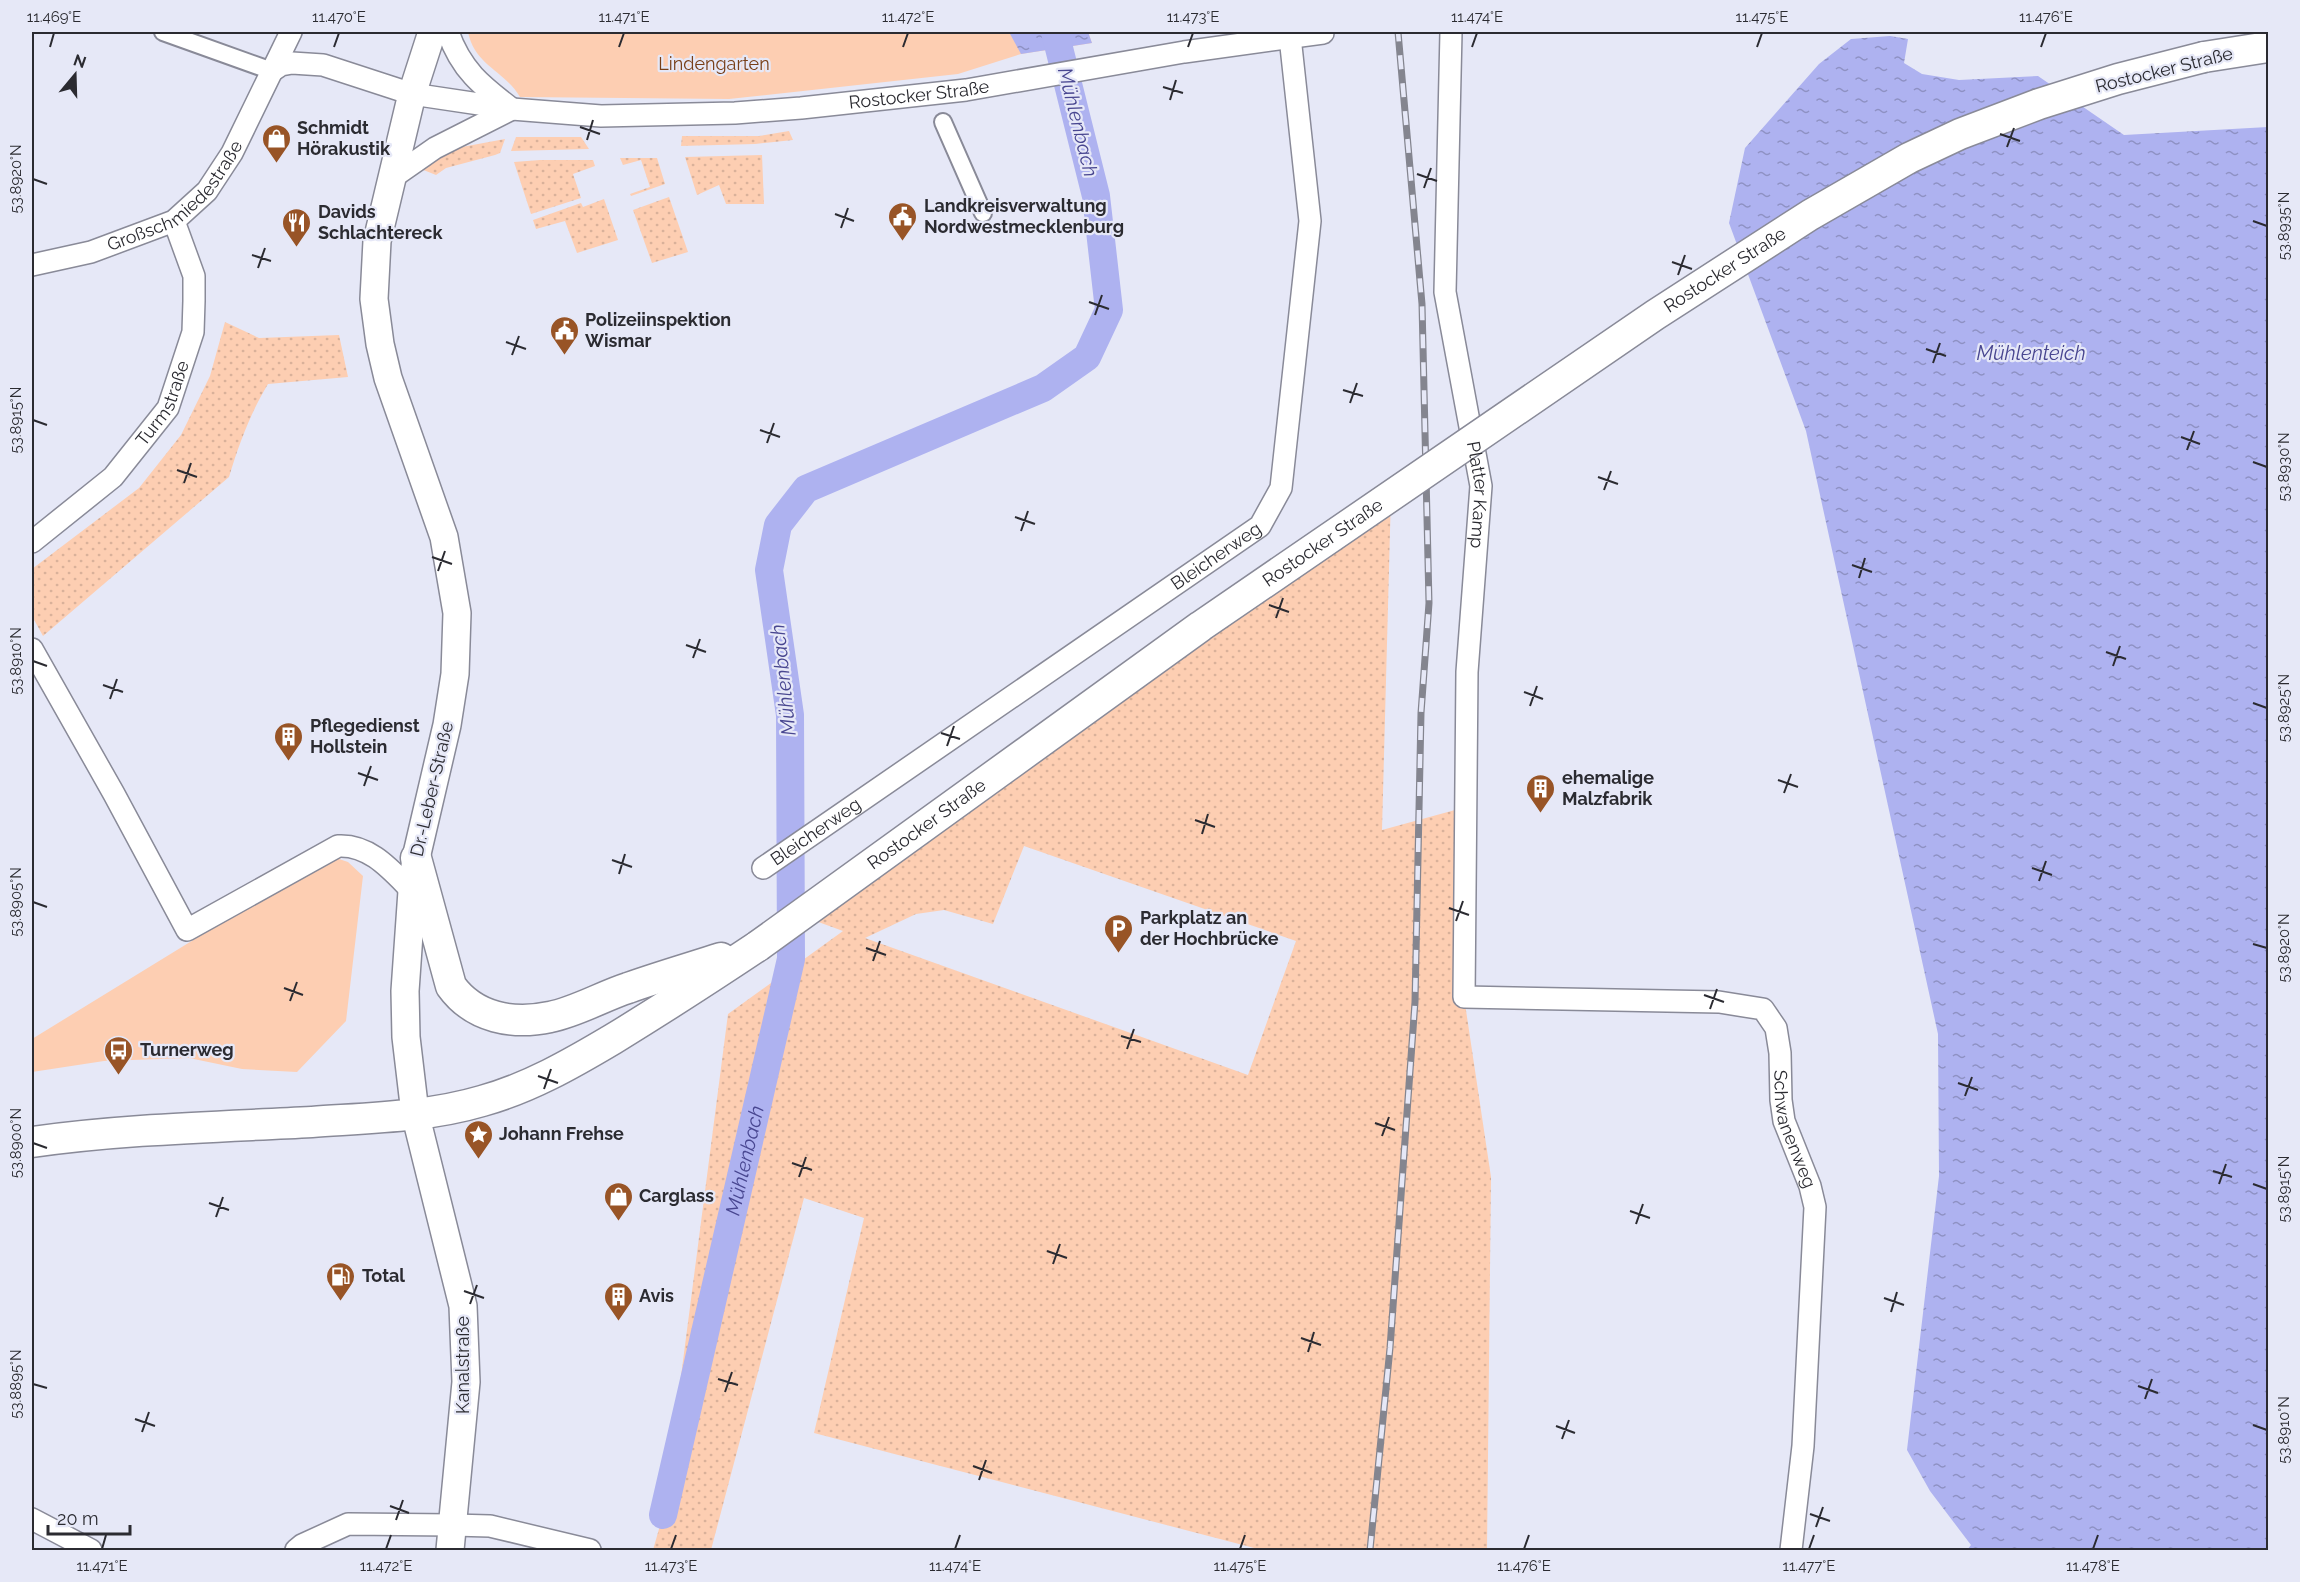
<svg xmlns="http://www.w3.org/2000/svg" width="2300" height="1582" viewBox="0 0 2300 1582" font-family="Raleway,sans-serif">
	<defs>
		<pattern id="grass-dots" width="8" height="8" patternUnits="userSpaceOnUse" patternTransform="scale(1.5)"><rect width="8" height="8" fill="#fdceb2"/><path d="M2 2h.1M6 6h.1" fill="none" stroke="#d9b19a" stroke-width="1.8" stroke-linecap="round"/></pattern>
		<pattern id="water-ripples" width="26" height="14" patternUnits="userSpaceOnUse" patternTransform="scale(1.5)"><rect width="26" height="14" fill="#aeb2f0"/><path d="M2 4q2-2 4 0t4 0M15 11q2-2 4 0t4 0" fill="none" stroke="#8e91c3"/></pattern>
	</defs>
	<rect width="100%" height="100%" fill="#e6e8f7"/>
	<g fill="url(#grass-dots)" fill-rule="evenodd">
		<polygon points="789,131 793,140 755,144 681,146 682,136 759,136"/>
		<polygon points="516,137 581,137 589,149 511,151"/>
		<polygon points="505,139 500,153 495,155 446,168 436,175 421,169 451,149"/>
		<polygon points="762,155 764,204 726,204 719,185 697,195 685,157"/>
		<polygon points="620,158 657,158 665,184 631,196 630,194 650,187 641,160 623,165"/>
		<polygon points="540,160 593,160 595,166 573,174 581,198 531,214 514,162"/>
		<polygon points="669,197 688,252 652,263 633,210"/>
		<polygon points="604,199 618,240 577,253 565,221 536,229 533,220 581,203 583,207"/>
		<path d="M225,322L259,338L339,335L348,377L268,384C250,414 239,444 229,477L43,636L32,616V569L139,488L181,435L210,376Z"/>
		<path d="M1391,494L1382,830L1466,807L1464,997L1491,1177L1487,1550H1262L814,1433L864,1218L804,1198L711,1550H653L663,1515L728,1014L843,931L802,916ZM1024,846L1296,941L1248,1075L865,938L916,914L944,910L993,924Z"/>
	</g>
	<g fill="#fdceb2">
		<path d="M468,32H1088L1092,43L1021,54L958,74L729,99L520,97C504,70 475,66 468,32Z"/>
		<polygon points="330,856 348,862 363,876 346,1021 297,1072 242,1069 189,1058 104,1061 32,1072 32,1039"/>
	</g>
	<g fill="url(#water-ripples)">
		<polygon points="1009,32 1088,32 1092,43 1021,54"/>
		<polygon points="1890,36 1908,39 1904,63 1922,74 1959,80 2038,76 2124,135 2268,127 2268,1550 1967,1550 1971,1545 1930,1491 1907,1450 1939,1176 1938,1034 1806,431 1729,223 1745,148 1819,64 1851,39"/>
	</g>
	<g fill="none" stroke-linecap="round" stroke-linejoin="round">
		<path stroke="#aeb2f0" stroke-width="28" id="s1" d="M663,1515L791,959L790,715L769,570L778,525L806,489L1043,388L1087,357L1109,310L1096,196L1055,32"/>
		<defs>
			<g id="pedestrian">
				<polyline points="163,32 272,71"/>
				<polyline points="943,122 983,213"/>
			</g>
			<g id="minor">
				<path id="s2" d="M1451,32L1445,292L1481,486L1467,672L1464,997L1719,1002L1763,1009L1776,1028L1780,1053L1781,1100L1784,1121L1810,1186L1815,1207L1803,1446L1791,1550"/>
				<path id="s3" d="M272,71L281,65L292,63L323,65L412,94L512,109L601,116L735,113L801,108L966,90L1184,52L1323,33"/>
				<path d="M392,178L435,148L512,109C482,86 461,70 448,32"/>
				<path id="s4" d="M32,265L91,252L174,221L207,191L232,153L291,32"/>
				<path id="s5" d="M32,542L113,477L168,408L193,332L194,301V276L174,221"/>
				<path d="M32,649L114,794L187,930L338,846C370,844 392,871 412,891"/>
				<path id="s6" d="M763,868L1260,526L1281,488L1310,221L1290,37"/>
				<polyline points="32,1519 91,1550"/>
				<polyline points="296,1550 302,1545 348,1524 453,1525 490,1526 590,1550"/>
			</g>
			<polyline id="tertiary" points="432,32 412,94 377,241 374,299 380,344 388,378 444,537 457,613 455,674 447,725 416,858 412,891 405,991 406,1037 415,1113 463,1306 466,1382 450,1550"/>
			<g id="secondary">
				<polyline points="2204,57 2268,47"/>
				<path d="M416,858L451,986C474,1018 513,1025 550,1017C576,1012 603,996 628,988C659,977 690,968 721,958"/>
				<path d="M32,1142C124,1129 218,1127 312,1122C368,1118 428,1117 482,1101C529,1088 571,1064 613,1039C662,1009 710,978 758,946"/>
			</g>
		</defs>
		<use href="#pedestrian" stroke="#898a98" stroke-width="20"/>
		<use href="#minor" stroke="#898a98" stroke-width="24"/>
		<use href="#tertiary" stroke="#898a98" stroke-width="30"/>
		<use href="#secondary" stroke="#898a98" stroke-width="33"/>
		<use href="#pedestrian" stroke="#fff" stroke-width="16"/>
		<use href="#minor" stroke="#fff" stroke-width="21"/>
		<use href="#tertiary" stroke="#fff" stroke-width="27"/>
		<use href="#secondary" stroke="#fff" stroke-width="30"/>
		<defs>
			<polyline id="rail" points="1370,1550 1390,1348 1415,1002 1421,713 1429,603 1422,304 1398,32"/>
		</defs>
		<use href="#rail" stroke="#84858f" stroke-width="7"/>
		<use href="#rail" stroke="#e6e8f7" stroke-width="4.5" stroke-dasharray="14" stroke-linecap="butt"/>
		<defs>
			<g id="secondary-bridge">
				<path id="s7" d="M758,946L1201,626L1655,315L1810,215L1909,158L1960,134L2039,104L2118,79L2204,57"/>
			</g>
		</defs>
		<use href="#secondary-bridge" stroke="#898a98" stroke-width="33" stroke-linecap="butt"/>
		<use href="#secondary-bridge" stroke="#fff" stroke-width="30"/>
	</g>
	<path fill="none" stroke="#2b2b31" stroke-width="2" d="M50,47L54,33M334,47L339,33M619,47L624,33M903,47L908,33M1188,47L1193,33M1472,47L1477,33M1757,47L1762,33M2041,47L2046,33M1163,87L1183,93M1170,100L1176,80M580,127L600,134M2000,134L2020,141M587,140L593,120M2007,147L2014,128M1417,174L1437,181M33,179L47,184M1424,188L1431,168M835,214L854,221M2253,221L2267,226M841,228L848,208M252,255L271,261M1672,262L1692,269M258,268L265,248M1678,275L1685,255M1089,302L1109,309M1095,315L1102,295M506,342L526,349M1926,349L1946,356M512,355L519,336M1933,363L1940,343M1343,390L1363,396M1350,403L1357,383M33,420L47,425M760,430L780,437M2181,437L2200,444M767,443L774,423M2187,450L2194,431M2253,462L2267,467M177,470L197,477M1598,477L1618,484M184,483L191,463M1604,490L1611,471M1015,517L1035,524M1021,531L1028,511M432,557L452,564M1852,565L1872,572M438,571L445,551M1859,578L1865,558M1269,605L1289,612M1276,618L1283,598M686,645L706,652M2106,652L2126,659M693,658L700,639M33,661L47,666M2113,666L2120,646M103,685L123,692M1524,692L1543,699M110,699L117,679M2253,703L2267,708M1530,706L1537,686M941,733L960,739M947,746L954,726M358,773L378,780M1778,780L1798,787M364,786L371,766M1784,793L1791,774M1195,820L1215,827M1202,834L1208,814M612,860L632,867M2032,868L2052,875M619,874L625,854M2039,881L2046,861M33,902L47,907M1449,908L1469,915M1456,921L1463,901M2253,944L2267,948M866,948L886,955M873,961L880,941M284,988L303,995M1704,995L1724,1002M290,1001L297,982M1710,1009L1717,989M1121,1036L1141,1042M1127,1049L1134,1029M538,1076L558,1083M1958,1083L1978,1090M544,1089L551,1069M1965,1096L1972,1077M1375,1123L1395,1130M1382,1136L1389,1117M33,1143L47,1148M792,1163L812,1170M2213,1171L2232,1177M799,1177L806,1157M2219,1184L2226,1164M2253,1184L2267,1189M209,1203L229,1210M1630,1211L1650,1218M216,1217L223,1197M1636,1224L1643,1204M1047,1251L1067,1258M1053,1264L1060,1244M464,1291L484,1298M1884,1298L1904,1305M470,1304L477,1285M1891,1312L1897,1292M1301,1338L1321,1345M1308,1352L1314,1332M718,1379L738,1385M33,1384L47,1388M2138,1386L2158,1393M725,1392L732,1372M2145,1399L2152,1379M135,1419L155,1426M2253,1425L2267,1430M1556,1426L1575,1433M142,1432L149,1412M1562,1439L1569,1420M973,1466L992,1473M979,1480L986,1460M390,1506L409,1513M1810,1514L1830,1521M396,1520L403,1500M1816,1527L1823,1507M102,1549L106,1535M386,1549L391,1535M671,1549L676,1535M955,1549L960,1535M1240,1549L1245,1535M1524,1549L1529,1535M1809,1549L1814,1535M2093,1549L2098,1535"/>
	<defs>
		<symbol id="shop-pin" viewBox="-11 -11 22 30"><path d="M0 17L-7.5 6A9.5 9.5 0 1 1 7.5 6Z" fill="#985426" stroke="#e6e8f7"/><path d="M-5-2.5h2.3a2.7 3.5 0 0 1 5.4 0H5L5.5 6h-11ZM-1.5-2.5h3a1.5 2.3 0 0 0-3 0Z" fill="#fff"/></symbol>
		<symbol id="civic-pin" viewBox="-11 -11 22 30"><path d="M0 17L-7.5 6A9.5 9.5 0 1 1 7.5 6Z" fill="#985426" stroke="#e6e8f7"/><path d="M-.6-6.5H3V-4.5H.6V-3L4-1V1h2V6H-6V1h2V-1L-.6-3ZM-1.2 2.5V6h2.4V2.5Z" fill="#fff"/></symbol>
		<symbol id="restaurant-pin" viewBox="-11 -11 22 30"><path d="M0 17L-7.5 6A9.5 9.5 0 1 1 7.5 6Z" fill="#985426" stroke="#e6e8f7"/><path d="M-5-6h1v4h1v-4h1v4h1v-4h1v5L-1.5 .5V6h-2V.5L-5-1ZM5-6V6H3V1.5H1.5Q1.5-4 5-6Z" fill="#fff"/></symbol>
		<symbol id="building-pin" viewBox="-11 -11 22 30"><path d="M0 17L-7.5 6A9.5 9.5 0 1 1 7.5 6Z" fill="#985426" stroke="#e6e8f7"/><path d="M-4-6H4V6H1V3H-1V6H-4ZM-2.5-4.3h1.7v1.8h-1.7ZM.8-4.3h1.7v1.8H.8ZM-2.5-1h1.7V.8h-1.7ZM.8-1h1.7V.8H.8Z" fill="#fff"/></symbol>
		<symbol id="parking-pin" viewBox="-11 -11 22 30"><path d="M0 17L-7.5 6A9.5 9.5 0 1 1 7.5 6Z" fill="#985426" stroke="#e6e8f7"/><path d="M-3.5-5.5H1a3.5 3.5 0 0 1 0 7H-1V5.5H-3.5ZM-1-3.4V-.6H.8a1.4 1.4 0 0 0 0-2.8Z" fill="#fff"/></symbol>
		<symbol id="bus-pin" viewBox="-11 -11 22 30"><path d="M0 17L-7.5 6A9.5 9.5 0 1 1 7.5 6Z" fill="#985426" stroke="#e6e8f7"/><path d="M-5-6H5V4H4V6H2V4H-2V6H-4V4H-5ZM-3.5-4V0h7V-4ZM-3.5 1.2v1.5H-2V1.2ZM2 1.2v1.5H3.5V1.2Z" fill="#fff"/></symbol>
		<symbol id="sight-pin" viewBox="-11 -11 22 30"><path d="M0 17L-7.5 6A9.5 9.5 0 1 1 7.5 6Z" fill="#985426" stroke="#e6e8f7"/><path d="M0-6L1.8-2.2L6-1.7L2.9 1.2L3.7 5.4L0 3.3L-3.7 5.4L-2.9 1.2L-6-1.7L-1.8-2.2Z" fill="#fff"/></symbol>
		<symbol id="fuel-pin" viewBox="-11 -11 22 30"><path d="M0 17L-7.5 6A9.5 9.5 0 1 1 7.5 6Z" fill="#985426" stroke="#e6e8f7"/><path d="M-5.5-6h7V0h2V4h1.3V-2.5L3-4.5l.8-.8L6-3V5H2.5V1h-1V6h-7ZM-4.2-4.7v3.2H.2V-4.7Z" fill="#fff"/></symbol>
	</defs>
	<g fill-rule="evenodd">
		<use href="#shop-pin" x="260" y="122" width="33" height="45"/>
		<use href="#civic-pin" x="886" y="200" width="33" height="45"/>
		<use href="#restaurant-pin" x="280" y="206" width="33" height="45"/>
		<use href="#civic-pin" x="548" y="314" width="33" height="45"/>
		<use href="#building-pin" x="272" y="720" width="33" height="45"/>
		<use href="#building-pin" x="1524" y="772" width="33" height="45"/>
		<use href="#parking-pin" x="1102" y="912" width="33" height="45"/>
		<use href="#bus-pin" x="102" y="1034" width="33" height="45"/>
		<use href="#sight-pin" x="462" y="1118" width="33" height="45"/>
		<use href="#shop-pin" x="602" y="1180" width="33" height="45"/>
		<use href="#fuel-pin" x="324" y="1260" width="33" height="45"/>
		<use href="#building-pin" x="602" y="1280" width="33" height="45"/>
	</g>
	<g text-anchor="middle" stroke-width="4.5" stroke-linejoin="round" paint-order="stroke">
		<g font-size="18" fill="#783f18" stroke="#e6e8f7">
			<text x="714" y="70">Lindengarten</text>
		</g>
		<g font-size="18" fill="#2b2b31" stroke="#e6e8f7">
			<text transform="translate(2164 70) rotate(-14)" y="6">Rostocker Straße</text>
			<text dy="6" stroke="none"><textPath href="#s3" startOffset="656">Rostocker Straße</textPath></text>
			<text dy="6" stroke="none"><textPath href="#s4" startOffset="165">Großschmiedestraße</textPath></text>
			<text dy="6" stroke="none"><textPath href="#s7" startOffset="1180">Rostocker Straße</textPath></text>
			<text dy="6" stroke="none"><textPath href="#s5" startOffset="194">Turmstraße</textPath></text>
			<text dy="6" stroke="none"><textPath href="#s2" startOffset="466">Platter Kamp</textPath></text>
			<text dy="6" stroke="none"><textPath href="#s7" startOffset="694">Rostocker Straße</textPath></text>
			<text dy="6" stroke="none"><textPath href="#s6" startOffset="550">Bleicherweg</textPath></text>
			<text transform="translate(432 789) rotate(-77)" y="6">Dr.-Leber-Straße</text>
			<text dy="6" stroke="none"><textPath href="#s7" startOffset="208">Rostocker Straße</textPath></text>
			<text dy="6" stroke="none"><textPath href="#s6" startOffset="64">Bleicherweg</textPath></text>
			<text dy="6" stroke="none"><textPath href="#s2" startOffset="1395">Schwanenweg</textPath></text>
			<text transform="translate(463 1365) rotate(-90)" y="6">Kanalstraße</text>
		</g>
		<g font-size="18" font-weight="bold" fill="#2b2b31" stroke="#e6e8f7" text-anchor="start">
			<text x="297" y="134">Schmidt<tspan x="297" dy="21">Hörakustik</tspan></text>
			<text x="924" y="212">Landkreisverwaltung<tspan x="924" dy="21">Nordwestmecklenburg</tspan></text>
			<text x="318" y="218">Davids<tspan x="318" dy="21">Schlachtereck</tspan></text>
			<text x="585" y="326">Polizeiinspektion<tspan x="585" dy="21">Wismar</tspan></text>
			<text x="310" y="732">Pflegedienst<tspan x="310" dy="21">Hollstein</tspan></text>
			<text x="1562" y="784">ehemalige<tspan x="1562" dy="21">Malzfabrik</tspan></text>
			<text x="1140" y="924">Parkplatz an<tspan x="1140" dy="21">der Hochbrücke</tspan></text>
			<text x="140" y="1056">Turnerweg</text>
			<text x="499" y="1140">Johann Frehse</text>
			<text x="639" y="1202">Carglass</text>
			<text x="362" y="1282">Total</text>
			<text x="639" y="1302">Avis</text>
		</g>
		<g font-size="20" font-style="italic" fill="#484690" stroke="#e6e8f7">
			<text transform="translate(1078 122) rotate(76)" y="7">Mühlenbach</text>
			<text x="2031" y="360">Mühlenteich</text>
			<text transform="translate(783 680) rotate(-96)" y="7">Mühlenbach</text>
			<text dy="7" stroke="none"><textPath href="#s1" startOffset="364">Mühlenbach</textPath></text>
		</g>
	</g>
	<rect width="2300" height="1582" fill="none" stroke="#e6e8f7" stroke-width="66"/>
	<g transform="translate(75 75) rotate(19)" stroke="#e6e8f7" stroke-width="4.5" paint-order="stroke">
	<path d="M0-4.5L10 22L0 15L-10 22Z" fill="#2b2b31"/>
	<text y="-9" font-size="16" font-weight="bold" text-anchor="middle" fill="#2b2b31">N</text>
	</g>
	<path d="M48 1525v9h82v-9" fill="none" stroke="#2b2b31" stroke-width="3"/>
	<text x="57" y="1525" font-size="18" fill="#2b2b31" stroke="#e6e8f7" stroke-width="4.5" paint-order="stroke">20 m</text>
	<rect x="33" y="33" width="2234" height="1516" fill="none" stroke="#2b2b31" stroke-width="2"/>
	<g font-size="15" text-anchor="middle" fill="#2b2b31">
		<text x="54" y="22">11.469°E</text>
		<text x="339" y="22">11.470°E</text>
		<text x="624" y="22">11.471°E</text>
		<text x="908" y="22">11.472°E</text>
		<text x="1193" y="22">11.473°E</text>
		<text x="1477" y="22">11.474°E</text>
		<text x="1762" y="22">11.475°E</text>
		<text x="2046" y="22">11.476°E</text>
		<text transform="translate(16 179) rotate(-90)" y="5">53.8920°N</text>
		<text transform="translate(2284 226) rotate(-90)" y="5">53.8935°N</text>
		<text transform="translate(16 420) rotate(-90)" y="5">53.8915°N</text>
		<text transform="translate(2284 467) rotate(-90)" y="5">53.8930°N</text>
		<text transform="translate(16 661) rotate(-90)" y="5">53.8910°N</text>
		<text transform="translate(2284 708) rotate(-90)" y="5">53.8925°N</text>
		<text transform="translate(16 902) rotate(-90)" y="5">53.8905°N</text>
		<text transform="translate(2284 948) rotate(-90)" y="5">53.8920°N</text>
		<text transform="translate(16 1143) rotate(-90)" y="5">53.8900°N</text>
		<text transform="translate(2284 1189) rotate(-90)" y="5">53.8915°N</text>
		<text transform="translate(16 1384) rotate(-90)" y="5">53.8895°N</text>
		<text transform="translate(2284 1430) rotate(-90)" y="5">53.8910°N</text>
		<text x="102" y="1571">11.471°E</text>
		<text x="386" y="1571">11.472°E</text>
		<text x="671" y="1571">11.473°E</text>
		<text x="955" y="1571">11.474°E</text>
		<text x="1240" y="1571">11.475°E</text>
		<text x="1524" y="1571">11.476°E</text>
		<text x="1809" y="1571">11.477°E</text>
		<text x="2093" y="1571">11.478°E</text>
	</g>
</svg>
